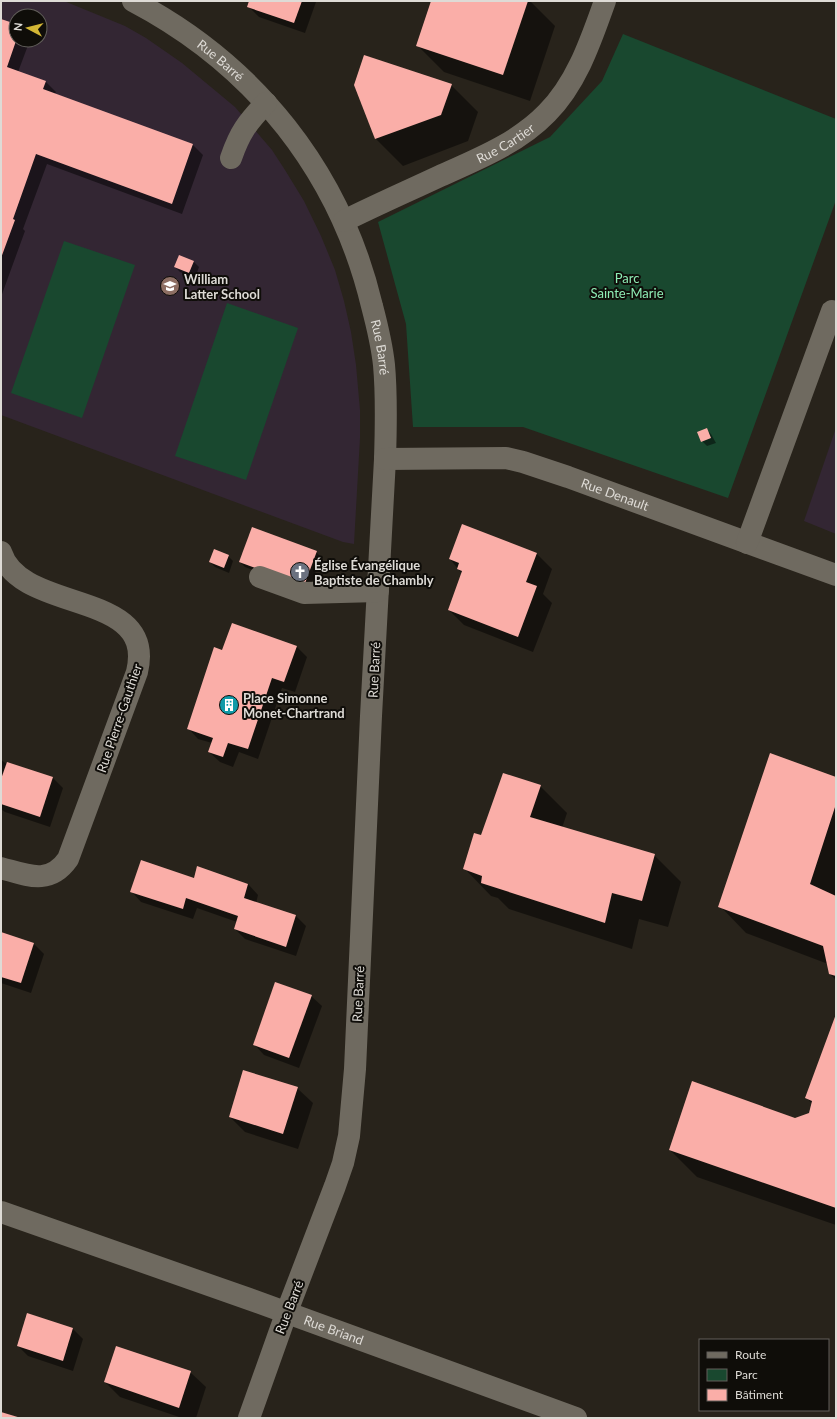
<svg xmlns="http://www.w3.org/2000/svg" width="837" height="1419" viewBox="0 0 837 1419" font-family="Lato,sans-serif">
	<rect width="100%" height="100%" fill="#28231b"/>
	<g fill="#332633" fill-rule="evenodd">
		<path d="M1,1H64L125,26L146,38L182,63L235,107L272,150L285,170L304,201L321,236L335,270L344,301L351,332L356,365L360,410V438L354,544L343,542L1,415ZM16,16H40V40H16Z"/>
		<polygon points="836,428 836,534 804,521"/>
	</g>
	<g fill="#19482f">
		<polygon points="623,34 836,119 836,200 728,498 523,427 413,427 406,324 378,222 550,137 602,81"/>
		<polygon points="64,241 135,265 82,418 11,393"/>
		<polygon points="227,303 298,328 246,480 175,456"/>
	</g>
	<g fill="#0007">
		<polygon points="251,1 315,1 316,2 305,33 259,17 249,7"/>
		<polygon points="432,1 530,1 555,26 530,101 444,72 417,45"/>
		<polygon points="1,20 16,26 16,40 30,40 18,72 46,82 56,92 55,94 193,145 203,155 182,214 47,164 23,229 25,231 1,297"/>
		<polygon points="355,85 451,85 478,112 468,141 403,166 376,139"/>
		<polygon points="179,256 194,262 199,267 195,278 180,272 175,267"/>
		<polygon points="706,429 711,434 716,443 707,446 702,441"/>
		<polygon points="316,552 321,557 309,591 245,567 240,562"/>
		<polygon points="537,554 552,569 543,594 552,603 533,652 464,625 449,610 462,574 450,559"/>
		<polygon points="228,556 233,561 229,573 215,567 210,562"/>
		<polygon points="296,646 307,657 295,692 282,688 258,759 239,752 233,767 220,762 209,752 212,743 198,739 188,728 223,651"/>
		<polygon points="1,760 7,764 53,778 63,788 50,827 5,812 1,809 1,810"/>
		<polygon points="836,778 836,980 830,974 828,964 746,933 720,906"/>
		<polygon points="540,786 567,813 562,828 654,855 681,882 668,927 639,919 632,949 509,909 498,898 491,896 465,869 481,836"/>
		<polygon points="194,879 248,884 258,895 256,903 296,916 306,926 296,956 245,939 235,929 237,922 197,908 193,919 141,902 131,891"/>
		<polygon points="1,933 34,944 44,954 31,993 1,983"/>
		<polygon points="311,996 322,1006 299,1068 264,1055 254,1044"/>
		<polygon points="836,1016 836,1225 697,1177 670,1150 795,1119 810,1114 812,1104 806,1097"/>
		<polygon points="297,1088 313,1103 298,1149 245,1132 230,1117"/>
		<polygon points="28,1314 73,1329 83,1339 73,1371 28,1356 18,1346"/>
		<polygon points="190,1372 206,1387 196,1418 182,1418 120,1397 105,1382"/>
	</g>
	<g fill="#faaea8">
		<polygon points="249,1 302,1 294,23 247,7"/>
		<polygon points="431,1 528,1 503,75 416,46"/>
		<polygon points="1,19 16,24 16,41 7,67 46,81 43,89 193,144 172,204 36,154 13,219 15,220 1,258"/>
		<polygon points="364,55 452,84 441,115 375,139 354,85"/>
		<polygon points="179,255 194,261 189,273 174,267"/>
		<polygon points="707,428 711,438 701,442 697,432"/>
		<polygon points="462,524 537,553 526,582 537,586 518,637 448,610 462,571 457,569 459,563 449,559"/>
		<polygon points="252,527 317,551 304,586 239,562"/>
		<polygon points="214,549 229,555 224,568 209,562"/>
		<polygon points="232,623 297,646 284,682 272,678 248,749 228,743 223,757 208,752 213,738 187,729 214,647 222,650"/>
		<polygon points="770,753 836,777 836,804 810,884 836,896 836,976 829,974 823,946 718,907"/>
		<polygon points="7,762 53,777 40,817 1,804 1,779"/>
		<polygon points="503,773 541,785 530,817 655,854 642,901 612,893 605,923 481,883 482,876 463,869 474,833 481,835"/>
		<polygon points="141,860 194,878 197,866 248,884 244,898 296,915 286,947 234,929 238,916 186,898 183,909 130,892"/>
		<polygon points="1,932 34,943 21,983 1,977"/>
		<polygon points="275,982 312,995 289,1058 253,1045"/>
		<polygon points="836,1014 836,1208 669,1150 692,1081 795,1118 809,1113 812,1101 805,1098"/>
		<polygon points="243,1070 298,1087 283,1134 229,1117"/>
		<polygon points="27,1313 73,1328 63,1361 17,1346"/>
		<polygon points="116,1346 191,1371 179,1408 104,1382"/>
		<polygon points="1,1412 21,1418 1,1418"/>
	</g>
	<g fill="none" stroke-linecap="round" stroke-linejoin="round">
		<g stroke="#6f6a60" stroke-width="22">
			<path id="s1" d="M133,1C255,65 340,172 372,306C377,325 382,346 384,365C387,397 386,428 385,459L371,716L355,1069L349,1136L343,1163L335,1186L286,1314L249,1418"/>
			<path d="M231,158C240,132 247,123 266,103"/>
			<path id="s2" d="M344,221C376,205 408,191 440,176C478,159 518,143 547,113C577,83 591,40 605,1"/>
			<path id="s3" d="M385,459L506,458L523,462L568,477L836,575"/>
			<polyline points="747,543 832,311"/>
			<path d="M1,552C21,615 157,588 137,672L68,859C49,886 27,875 1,868"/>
			<polyline points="260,577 304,593 378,591"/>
			<path id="s4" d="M1,1212L249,1299L576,1418"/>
		</g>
	</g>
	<defs>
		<symbol id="school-disc" viewBox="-11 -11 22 22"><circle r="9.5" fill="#8d6e63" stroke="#0f0d09"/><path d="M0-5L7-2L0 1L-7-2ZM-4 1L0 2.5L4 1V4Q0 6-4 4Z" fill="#fff"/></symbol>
		<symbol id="church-disc" viewBox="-11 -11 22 22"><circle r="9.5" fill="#6b7280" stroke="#0f0d09"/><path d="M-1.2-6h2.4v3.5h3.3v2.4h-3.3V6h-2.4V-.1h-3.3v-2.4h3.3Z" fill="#fff"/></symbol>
		<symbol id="building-disc" viewBox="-11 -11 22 22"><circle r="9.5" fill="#0f9aa8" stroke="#0f0d09"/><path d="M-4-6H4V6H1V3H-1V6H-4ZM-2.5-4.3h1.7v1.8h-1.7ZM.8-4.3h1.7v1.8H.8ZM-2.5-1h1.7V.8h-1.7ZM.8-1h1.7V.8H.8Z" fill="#fff"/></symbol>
	</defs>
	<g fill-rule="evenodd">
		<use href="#school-disc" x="159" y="275" width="22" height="22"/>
		<use href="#church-disc" x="289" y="561" width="22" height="22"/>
		<use href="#building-disc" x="218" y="694" width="22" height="22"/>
	</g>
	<g text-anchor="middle" stroke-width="4" stroke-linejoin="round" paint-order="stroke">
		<g font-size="13" fill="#dedbd6" stroke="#0f0d09">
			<text dy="5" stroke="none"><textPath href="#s1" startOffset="106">Rue Barré</textPath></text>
			<text dy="5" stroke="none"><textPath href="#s2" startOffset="179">Rue Cartier</textPath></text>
			<text dy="5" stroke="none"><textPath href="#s1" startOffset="442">Rue Barré</textPath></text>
			<text dy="5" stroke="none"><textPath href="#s3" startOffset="236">Rue Denault</textPath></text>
			<text transform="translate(374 670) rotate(-87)" y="5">Rue Barré</text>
			<text transform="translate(119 718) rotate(-71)" y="5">Rue Pierre-Gauthier</text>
			<text transform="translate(358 994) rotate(-87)" y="5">Rue Barré</text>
			<text transform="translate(289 1307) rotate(-69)" y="5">Rue Barré</text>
			<text dy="5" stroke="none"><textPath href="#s4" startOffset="353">Rue Briand</textPath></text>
		</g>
		<g font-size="13" fill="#8eecb5" stroke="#0f0d09">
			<text x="627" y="283">Parc<tspan x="627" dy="15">Sainte-Marie</tspan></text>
		</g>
		<g font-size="13" font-weight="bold" fill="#dedbd6" stroke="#0f0d09" text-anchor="start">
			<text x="184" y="284">William<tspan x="184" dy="15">Latter School</tspan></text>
			<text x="314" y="570">Église Évangélique<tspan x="314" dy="15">Baptiste de Chambly</tspan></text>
			<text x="243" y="703">Place Simonne<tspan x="243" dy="15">Monet-Chartrand</tspan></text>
		</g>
	</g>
	<rect width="837" height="1419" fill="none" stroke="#dedbd6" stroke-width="4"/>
	<rect x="699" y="1339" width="130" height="72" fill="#0f0d09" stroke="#625f5b"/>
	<rect x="707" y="1352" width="20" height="6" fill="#6f6a60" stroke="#625f5b"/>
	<text x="735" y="1359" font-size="12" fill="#dedbd6">Route</text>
	<rect x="707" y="1369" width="20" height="12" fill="#19482f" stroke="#625f5b"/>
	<text x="735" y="1379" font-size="12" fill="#dedbd6">Parc</text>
	<rect x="707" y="1389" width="20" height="12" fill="#faaea8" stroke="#625f5b"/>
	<text x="735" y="1399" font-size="12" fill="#dedbd6">Bâtiment</text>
	<g transform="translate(28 28) rotate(277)"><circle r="19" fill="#0f0d09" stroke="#625f5b"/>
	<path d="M0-3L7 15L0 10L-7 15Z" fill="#d3b635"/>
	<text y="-6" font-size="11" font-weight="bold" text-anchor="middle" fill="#dedbd6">N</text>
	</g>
</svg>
